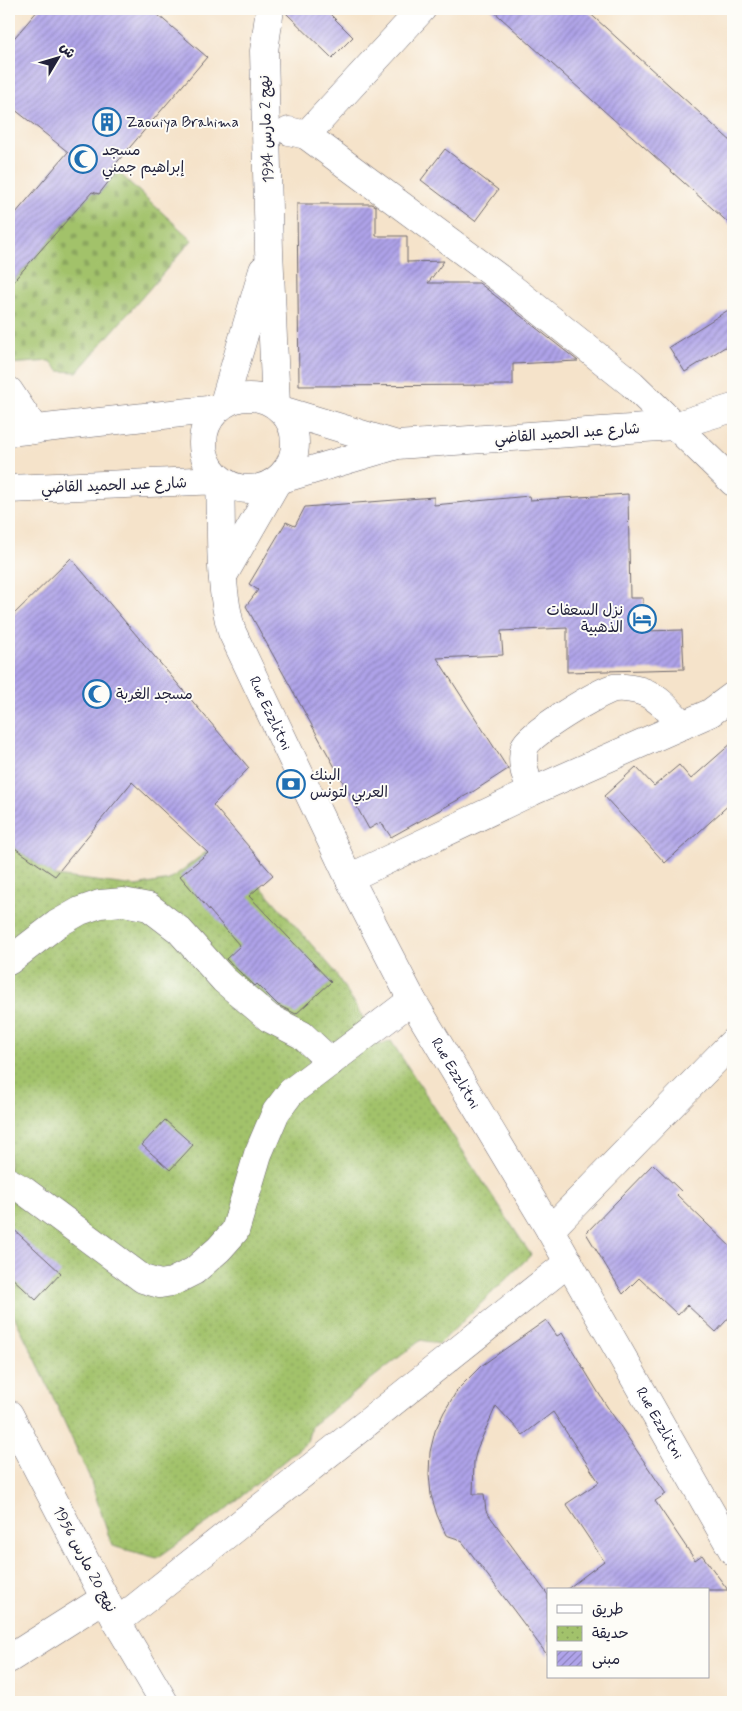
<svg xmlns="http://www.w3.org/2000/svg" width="742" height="1711" viewBox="0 0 742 1711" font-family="Mynerve,'Playpen Sans Arabic',sans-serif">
	<defs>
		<pattern id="cemetery-stones" width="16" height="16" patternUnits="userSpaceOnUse" patternTransform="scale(1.25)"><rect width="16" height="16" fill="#a2c26b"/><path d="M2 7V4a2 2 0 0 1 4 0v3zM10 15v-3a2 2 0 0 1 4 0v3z" fill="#8ba65e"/></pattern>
		<pattern id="park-dots" width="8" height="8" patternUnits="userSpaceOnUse" patternTransform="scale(1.25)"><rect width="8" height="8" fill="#a2c26b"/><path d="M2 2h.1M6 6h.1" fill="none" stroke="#8ba65e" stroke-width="1.8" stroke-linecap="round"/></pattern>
		<pattern id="building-hatch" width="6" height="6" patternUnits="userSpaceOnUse" patternTransform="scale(1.25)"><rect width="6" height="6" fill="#afa3e9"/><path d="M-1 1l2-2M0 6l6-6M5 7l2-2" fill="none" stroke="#8e84be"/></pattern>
	</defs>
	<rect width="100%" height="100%" fill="#fdfcf7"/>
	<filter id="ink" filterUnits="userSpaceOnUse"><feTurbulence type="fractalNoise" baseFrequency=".02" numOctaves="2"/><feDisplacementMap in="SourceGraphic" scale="10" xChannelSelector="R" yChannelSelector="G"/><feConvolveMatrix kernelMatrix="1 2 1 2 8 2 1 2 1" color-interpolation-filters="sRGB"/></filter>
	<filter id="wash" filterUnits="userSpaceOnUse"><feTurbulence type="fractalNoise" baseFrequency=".0096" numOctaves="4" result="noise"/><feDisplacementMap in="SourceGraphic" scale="20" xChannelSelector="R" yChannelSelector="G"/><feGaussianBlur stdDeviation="1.12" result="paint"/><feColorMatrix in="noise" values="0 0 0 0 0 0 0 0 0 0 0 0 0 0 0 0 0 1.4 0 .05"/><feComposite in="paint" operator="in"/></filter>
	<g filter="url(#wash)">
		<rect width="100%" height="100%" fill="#f5e3ca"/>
		<polygon fill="url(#cemetery-stones)" stroke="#627253" points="117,171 192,240 77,372 59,371 50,361 9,364 9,286 92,192 99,194"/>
		<polygon fill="url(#park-dots)" stroke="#627253" points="221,841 332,968 380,1045 391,1041 531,1255 439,1344 421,1340 311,1426 307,1442 220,1514 157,1558 112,1546 89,1476 36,1360 9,1306 9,844 55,876 136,886 169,880"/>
		<g id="blocks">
			<g fill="url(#building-hatch)">
				<polygon points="39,9 151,9 207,57 113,167 117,171 99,194 92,192 9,286 9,221 68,152 9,105 9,44"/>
				<polygon points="285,9 325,9 353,37 332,58 285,12"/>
				<polygon points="491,9 585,9 733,143 733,227"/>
				<polygon points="445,149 498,190 475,221 421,180"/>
				<polygon points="297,204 372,204 376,206 376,236 407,236 407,262 444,261 428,283 479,283 578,361 513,364 513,385 299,386"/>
				<polygon points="733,307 733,342 685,372 669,347"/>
				<polygon points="628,494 630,598 643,598 644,631 682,630 684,669 567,672 567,628 501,631 503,655 437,658 508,769 474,791 391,837 381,822 369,829 246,606 258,590 249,584 286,522 295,526 305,507 434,497 434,505 529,496 530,500"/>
				<polygon points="71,558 249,768 213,805 273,875 249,896 331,982 296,1014 278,1005 257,984 255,986 226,959 240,946 180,876 208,853 132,782 55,876 9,844 9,619"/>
				<polygon points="733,742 733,801 665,863 604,796 636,767 654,786 679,765 691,779"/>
				<polygon points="165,1120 193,1145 170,1170 142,1145"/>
				<polygon points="653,1164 681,1191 677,1195 733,1249 733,1313 716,1332 687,1305 678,1315 639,1278 623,1294 586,1233"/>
				<polygon points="9,1225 61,1273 36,1300 9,1275"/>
				<polygon points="546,1320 557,1336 562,1333 604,1402 666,1494 655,1501 695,1560 702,1555 728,1590 566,1590 604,1561 566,1504 599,1482 553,1412 523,1435 496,1406 477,1449 474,1461 473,1494 484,1494 486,1511 548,1595 548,1656 461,1540 446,1535 437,1515 431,1495 429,1474 430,1452 435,1431 444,1412 458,1389 481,1366"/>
			</g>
		</g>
	</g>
	<g filter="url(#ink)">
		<use href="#blocks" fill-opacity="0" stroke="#6c666d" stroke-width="1"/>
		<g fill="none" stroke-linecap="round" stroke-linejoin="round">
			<defs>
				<g id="minor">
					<polyline points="270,9 264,51 269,250 276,405"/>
					<polyline points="289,131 306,135 422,9"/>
					<polyline points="306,135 503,281 632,384 733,482"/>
					<polyline points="9,391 35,430"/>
					<circle cx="249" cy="443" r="46"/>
					<polyline points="224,403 263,270"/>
					<polyline points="281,410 397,445"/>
					<polyline points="9,432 217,409"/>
					<path id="s1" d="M9,489L220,480C222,529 218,585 232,632L349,878L412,1000L550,1230L733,1551"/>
					<polyline points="223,576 278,480 397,445 674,426 733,408"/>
					<path d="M531,792C526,777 520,762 525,746C529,734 600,691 614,688C622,687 634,689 641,691C658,696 671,713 683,725"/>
					<polyline points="349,878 531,792 710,713 733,696"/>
					<polyline points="9,961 57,924 80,911 100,904 123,902 149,907 179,930 224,980 269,1018 302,1035 331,1062"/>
					<polyline points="9,1182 23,1190 143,1279 160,1284 172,1282 194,1271 219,1249 235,1231 258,1154 276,1112 291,1092 412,1000"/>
					<polyline points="550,1230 733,1042"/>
					<polyline points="9,1414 117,1622 164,1702"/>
					<polyline points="117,1622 569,1262"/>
					<polyline points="9,1659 105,1598"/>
				</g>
			</defs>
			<use href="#minor" stroke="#6c666d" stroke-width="29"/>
			<use href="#minor" stroke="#fff" stroke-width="28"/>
		</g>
	</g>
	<defs>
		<symbol id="building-ring" viewBox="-11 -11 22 22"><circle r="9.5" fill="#fdfcf7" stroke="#1f6fb2" stroke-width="1.5"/><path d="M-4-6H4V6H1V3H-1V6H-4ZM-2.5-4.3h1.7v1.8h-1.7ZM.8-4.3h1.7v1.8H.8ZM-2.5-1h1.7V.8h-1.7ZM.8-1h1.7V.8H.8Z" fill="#1f6fb2"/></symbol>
		<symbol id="mosque-ring" viewBox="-11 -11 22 22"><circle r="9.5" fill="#fdfcf7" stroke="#1f6fb2" stroke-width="1.5"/><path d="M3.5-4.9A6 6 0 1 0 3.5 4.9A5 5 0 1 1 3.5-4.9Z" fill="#1f6fb2"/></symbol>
		<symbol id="hotel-ring" viewBox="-11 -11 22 22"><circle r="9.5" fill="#fdfcf7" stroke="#1f6fb2" stroke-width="1.5"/><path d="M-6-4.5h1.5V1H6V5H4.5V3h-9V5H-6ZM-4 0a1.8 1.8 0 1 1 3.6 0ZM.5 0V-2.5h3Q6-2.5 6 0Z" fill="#1f6fb2"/></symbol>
		<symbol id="bank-ring" viewBox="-11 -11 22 22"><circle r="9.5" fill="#fdfcf7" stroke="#1f6fb2" stroke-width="1.5"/><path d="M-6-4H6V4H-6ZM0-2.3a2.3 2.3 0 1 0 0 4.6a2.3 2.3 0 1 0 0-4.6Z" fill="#1f6fb2"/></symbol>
	</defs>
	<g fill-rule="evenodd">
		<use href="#building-ring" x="91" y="106" width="32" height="32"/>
		<use href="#mosque-ring" x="67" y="143" width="32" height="32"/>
		<use href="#hotel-ring" x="626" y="603" width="32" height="32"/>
		<use href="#mosque-ring" x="81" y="678" width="32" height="32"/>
		<use href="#bank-ring" x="275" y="768" width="32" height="32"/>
	</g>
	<g text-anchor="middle" stroke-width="4" stroke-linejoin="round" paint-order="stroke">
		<g font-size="15" fill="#22223b" stroke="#fdfcf7" text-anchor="start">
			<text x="126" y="127">Zaouiya Brahima</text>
			<text x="102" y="155">مسجد<tspan x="102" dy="17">إبراهيم جمني</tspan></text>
			<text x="623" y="615" text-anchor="end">نزل السعفات<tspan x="623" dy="17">الذهبية</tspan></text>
			<text x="116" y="699">مسجد الغربة</text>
			<text x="310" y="780">البنك<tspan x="310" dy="17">العربي لتونس</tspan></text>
		</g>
		<g font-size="15" fill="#22223b" stroke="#fdfcf7">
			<text transform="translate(266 129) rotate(-92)" y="5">نهج 2 مارس 1934</text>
			<text transform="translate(567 433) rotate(-4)" y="5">شارع عبد الحميد القاضي</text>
			<text transform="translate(114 485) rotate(-2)" y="5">شارع عبد الحميد القاضي</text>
			<text dy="5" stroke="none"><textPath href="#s1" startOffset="454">Rue Ezzlitni</textPath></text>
			<text dy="5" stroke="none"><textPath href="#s1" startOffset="859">Rue Ezzlitni</textPath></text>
			<text dy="5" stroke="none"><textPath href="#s1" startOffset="1264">Rue Ezzlitni</textPath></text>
			<text transform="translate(85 1559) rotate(62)" y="5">نهج 20 مارس 1956</text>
		</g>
	</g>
	<rect width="742" height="1711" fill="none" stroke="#fdfcf7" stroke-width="30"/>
	<rect x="547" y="1588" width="162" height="90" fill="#fdfcf7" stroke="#a5a5ac"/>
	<rect x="557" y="1605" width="25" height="8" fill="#ffffff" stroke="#a5a5ac"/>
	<text x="592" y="1614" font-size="15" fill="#22223b">طريق</text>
	<rect x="557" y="1626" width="25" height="15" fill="url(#park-dots)" stroke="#a5a5ac"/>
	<text x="592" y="1638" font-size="15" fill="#22223b">حديقة</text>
	<rect x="557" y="1651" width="25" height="15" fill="url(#building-hatch)" stroke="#a5a5ac"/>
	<text x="592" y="1664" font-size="15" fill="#22223b">مبنى</text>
	<g transform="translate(58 58) rotate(52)" stroke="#fdfcf7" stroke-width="4" paint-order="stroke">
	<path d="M0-4L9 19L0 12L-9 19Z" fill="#22223b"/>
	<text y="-8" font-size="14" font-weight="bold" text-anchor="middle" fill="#22223b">ش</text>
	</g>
</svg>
